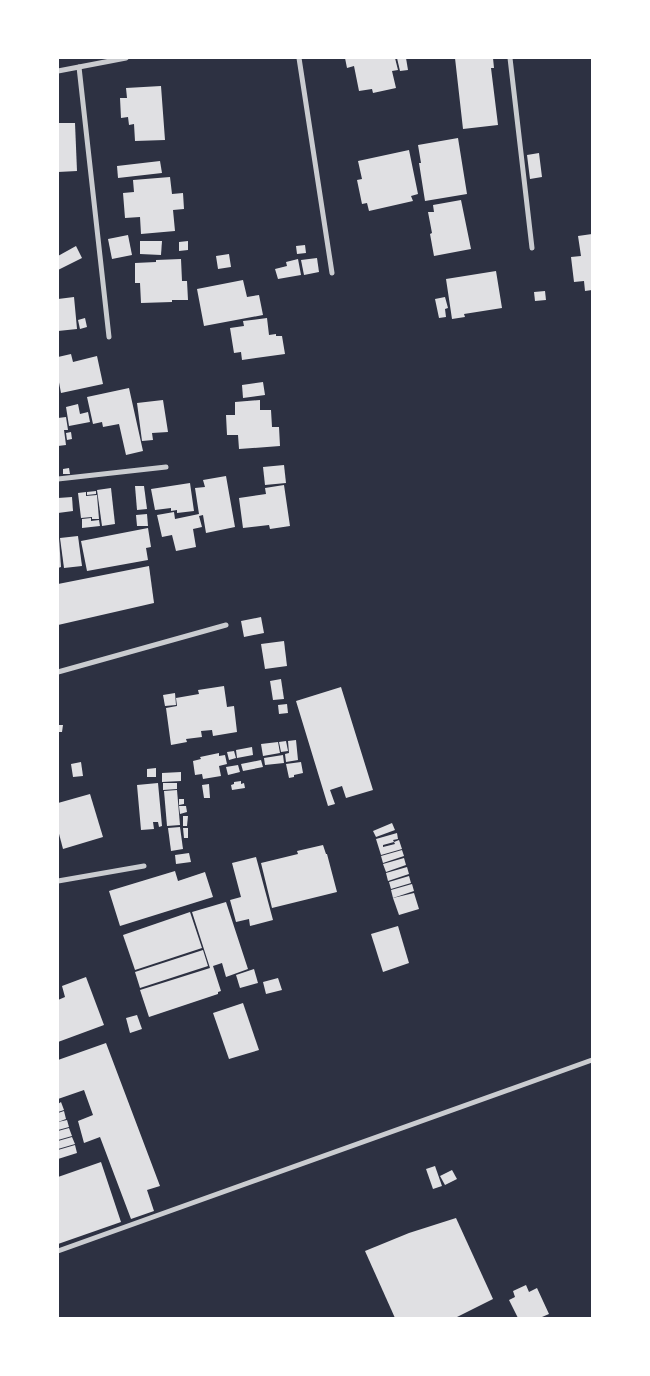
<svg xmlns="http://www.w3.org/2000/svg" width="650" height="1376" viewBox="0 0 650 1376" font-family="Barlow,sans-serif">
	<rect width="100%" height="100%" fill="#2d3142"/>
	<g fill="#e0e0e3">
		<polygon points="345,58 395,58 398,70 392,71 396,88 373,93 372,89 359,91 354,66 347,68"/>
		<polygon points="397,58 406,58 408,70 400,71"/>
		<polygon points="455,58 493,58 494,68 491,68 498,125 463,129"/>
		<polygon points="161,86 165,140 135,141 134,124 129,125 128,117 121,118 120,98 127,98 126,88"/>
		<polygon points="58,123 75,123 77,171 58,172"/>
		<polygon points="458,138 467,194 425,201 419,163 421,163 418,145"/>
		<polygon points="409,150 418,194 411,196 413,201 369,211 367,203 362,204 357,180 362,179 358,161"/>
		<polygon points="539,153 542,177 530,179 527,155"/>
		<polygon points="160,161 162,173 118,178 117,166"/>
		<polygon points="170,177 172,194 183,193 184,209 173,210 175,231 141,234 140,217 125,218 123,193 134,192 133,180"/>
		<polygon points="461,200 471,249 434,256 430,234 432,233 428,212 434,212 433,205"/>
		<polygon points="592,234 592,290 585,291 584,281 574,282 571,257 581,256 578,236"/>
		<polygon points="128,235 132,255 112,259 108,239"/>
		<polygon points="140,241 162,241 161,255 140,254"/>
		<polygon points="188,241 188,250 179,251 179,242"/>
		<polygon points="305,245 306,253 297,254 296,246"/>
		<polygon points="76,246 82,258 58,270 58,256"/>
		<polygon points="229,254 231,267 218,269 216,256"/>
		<polygon points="317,258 319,272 304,275 301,260"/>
		<polygon points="181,259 182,281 187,281 188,300 172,300 172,302 141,303 140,283 135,283 135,263 156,262 156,260"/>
		<polygon points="298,259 301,275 278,279 275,269 287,266 286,262"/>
		<polygon points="496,271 502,308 464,314 465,317 452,319 446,279"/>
		<polygon points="243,280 247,297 259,295 263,315 204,326 197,289"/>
		<polygon points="545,291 546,300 535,301 534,292"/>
		<polygon points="74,297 77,329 58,331 58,299"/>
		<polygon points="445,297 448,308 445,309 446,317 439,318 435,299"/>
		<polygon points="85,318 87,327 80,329 78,320"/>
		<polygon points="267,318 269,335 276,334 276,336 282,336 285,354 242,360 241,352 234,353 230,328 244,326 243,321"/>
		<polygon points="71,354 73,362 97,356 103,384 61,393 58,377 58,357"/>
		<polygon points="263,382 265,395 243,398 242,385"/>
		<polygon points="129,388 143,451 126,455 119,424 103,427 102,422 93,424 87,397"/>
		<polygon points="163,400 168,432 152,433 153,440 142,441 137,403"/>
		<polygon points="260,400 260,410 271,410 272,427 279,427 280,446 239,449 238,435 227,435 226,415 235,415 235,402"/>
		<polygon points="78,404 80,414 88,412 90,422 69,426 66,407"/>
		<polygon points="66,417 68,430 64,430 66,445 58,446 58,418"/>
		<polygon points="71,432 72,439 67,440 66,433"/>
		<polygon points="284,465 286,483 265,485 263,467"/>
		<polygon points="69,468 70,474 63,474 63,469"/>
		<polygon points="226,476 235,527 206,533 203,515 199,516 202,527 193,529 196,547 176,551 172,535 162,537 157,515 174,512 175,519 199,514 195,488 205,487 203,480"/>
		<polygon points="190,483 194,511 177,513 177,510 171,511 171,508 155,510 151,489"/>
		<polygon points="284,485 290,526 270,529 269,525 243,528 239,498 266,494 265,488"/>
		<polygon points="135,486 144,486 147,509 137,510"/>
		<polygon points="111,488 115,524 102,526 97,490"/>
		<polygon points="96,491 96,494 87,495 87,492"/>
		<polygon points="86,492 86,496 97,495 99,519 92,519 92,517 81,518 78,493"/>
		<polygon points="72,497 73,511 58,513 58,498"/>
		<polygon points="147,514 148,526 137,526 136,515"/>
		<polygon points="91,518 91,521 99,520 100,526 82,528 82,519"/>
		<polygon points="148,528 151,547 146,548 148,560 87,571 81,541"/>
		<polygon points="78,536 82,566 64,568 60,538"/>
		<polygon points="58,538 59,538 61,567 58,568"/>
		<polygon points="149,566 154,603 58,625 58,584"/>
		<polygon points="261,617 264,633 244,637 241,621"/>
		<polygon points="284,641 287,666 265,669 261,644"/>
		<polygon points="281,679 284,699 273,700 270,681"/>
		<polygon points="224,686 227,707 234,706 237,732 213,736 212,730 201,731 202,737 186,739 187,742 171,745 166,708 177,706 176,698 199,694 198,690"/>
		<polygon points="341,687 373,790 346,798 342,786 330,790 335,804 328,806 296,701"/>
		<polygon points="175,693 176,705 165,706 163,695"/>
		<polygon points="287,704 288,713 279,714 278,705"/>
		<polygon points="58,725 63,725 62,732 58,732"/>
		<polygon points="296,740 298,760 286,762 285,754 289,753 288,741"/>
		<polygon points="286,741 288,751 281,752 279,742"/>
		<polygon points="278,742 280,753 263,756 261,744"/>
		<polygon points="252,747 253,755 237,758 236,750"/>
		<polygon points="234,751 236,758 229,760 227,752"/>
		<polygon points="219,753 219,756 225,755 227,764 219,766 221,776 203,779 202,774 195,775 193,761 201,759 200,757"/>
		<polygon points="283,755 284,763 265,765 264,758"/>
		<polygon points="261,760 263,767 243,771 241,764"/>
		<polygon points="81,762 83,776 73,777 71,764"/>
		<polygon points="301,762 303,773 294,775 294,777 289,778 286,764"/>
		<polygon points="238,765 240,772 228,775 226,767"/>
		<polygon points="156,768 156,777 147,777 147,769"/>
		<polygon points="181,772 181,781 162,782 162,773"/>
		<polygon points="241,781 241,784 244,783 245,788 232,790 231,785 234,784 234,782"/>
		<polygon points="158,783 162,826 159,827 158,822 153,822 154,829 141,830 137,785"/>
		<polygon points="163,783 177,783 177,789 163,790"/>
		<polygon points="209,784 210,798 204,798 202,785"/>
		<polygon points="177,790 180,825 167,826 164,791"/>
		<polygon points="90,794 103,837 63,849 58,830 58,803"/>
		<polygon points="179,799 184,799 184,804 179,805"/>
		<polygon points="179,806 186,806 187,812 180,814"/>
		<polygon points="183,816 188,816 187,826 183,826"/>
		<polygon points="392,823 395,830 376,837 373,831"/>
		<polygon points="180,827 183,849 171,851 168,828"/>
		<polygon points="183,828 188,828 188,838 184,838"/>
		<polygon points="397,833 398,839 393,840 394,842 383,845 383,847 395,844 394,842 399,840 402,849 381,855 376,839"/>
		<polygon points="323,845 326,854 327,854 337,892 272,908 261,863 298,854 297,851"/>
		<polygon points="402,850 404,856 383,863 381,856"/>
		<polygon points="189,853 191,862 176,864 175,855"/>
		<polygon points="256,857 273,920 250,926 249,919 236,922 230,900 241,897 232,863"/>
		<polygon points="404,858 406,865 386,872 383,864"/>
		<polygon points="407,867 409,874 388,881 386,873"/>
		<polygon points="175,871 178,881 205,872 213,897 120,926 109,891"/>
		<polygon points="409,876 411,883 391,889 389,882"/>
		<polygon points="412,884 414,891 393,898 391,890"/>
		<polygon points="414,893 419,909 399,915 393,898"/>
		<polygon points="226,902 248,969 226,977 222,963 213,966 221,991 218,992 218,994 149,1017 140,990 210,968 192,912"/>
		<polygon points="190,912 202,948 135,970 123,935"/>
		<polygon points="398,926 409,963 383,972 371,934"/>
		<polygon points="203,950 208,966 140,988 135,972"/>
		<polygon points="254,969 258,983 240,988 236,975"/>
		<polygon points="86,977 104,1025 58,1042 58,1000 65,997 62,986"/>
		<polygon points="278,978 282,990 266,994 263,982"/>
		<polygon points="243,1003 259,1050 229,1059 213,1013"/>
		<polygon points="137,1015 142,1029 130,1033 126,1018"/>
		<polygon points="106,1043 160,1186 147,1190 154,1211 131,1219 100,1137 84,1143 78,1121 93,1115 84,1090 58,1099 58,1060"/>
		<polygon points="61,1102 64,1110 58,1112 58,1104"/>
		<polygon points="64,1111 66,1119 58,1122 58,1113"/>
		<polygon points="67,1120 69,1127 58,1130 58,1122"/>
		<polygon points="69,1128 72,1136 58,1140 58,1131"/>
		<polygon points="72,1137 75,1144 58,1149 58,1141"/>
		<polygon points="75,1145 77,1153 58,1159 58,1150"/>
		<polygon points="101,1162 121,1222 58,1244 58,1177"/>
		<polygon points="435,1166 442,1186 433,1189 426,1169"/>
		<polygon points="452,1170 457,1179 445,1185 440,1176"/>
		<polygon points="456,1218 493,1299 455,1318 395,1318 365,1251 409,1233"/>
		<polygon points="526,1285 529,1292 537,1288 549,1314 542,1317 543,1318 518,1318 509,1300 515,1297 513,1291"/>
	</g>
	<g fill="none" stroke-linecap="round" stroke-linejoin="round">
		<g stroke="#caccd0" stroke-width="5">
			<polyline points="299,58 332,273"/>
			<polyline points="510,58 532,248"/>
			<polyline points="79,67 109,337"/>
			<polyline points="58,71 126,58"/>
			<polyline points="58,479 166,467"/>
			<polyline points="58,672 226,625"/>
			<polyline points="58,881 144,866"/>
			<polyline points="58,1251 592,1060"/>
		</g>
	</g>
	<rect width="650" height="1376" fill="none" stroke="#ffffff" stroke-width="118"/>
</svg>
